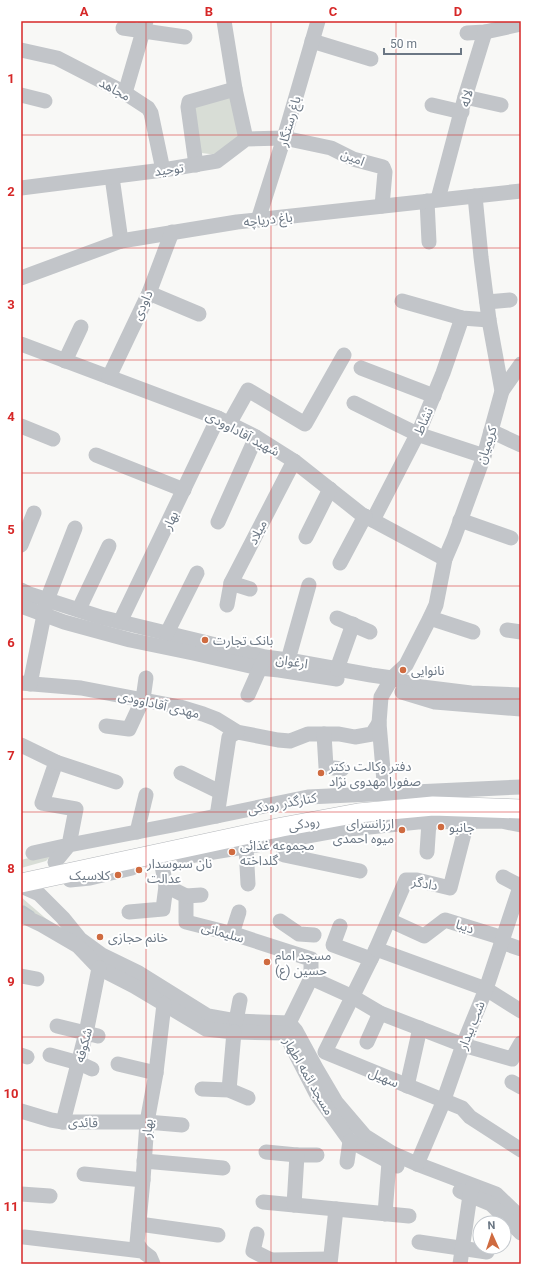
<svg xmlns="http://www.w3.org/2000/svg" width="542" height="1285" viewBox="0 0 542 1285" font-family="Roboto,'Noto Sans Arabic',sans-serif">
	<rect width="100%" height="100%" fill="#f8f8f6"/>
	<g fill="#d8ddd6">
		<polygon points="234,93 240,136 219,155 201,153 193,107"/>
		<polygon points="56,851 46,861 21,868 21,860"/>
		<polygon points="21,897 66,936 21,914"/>
	</g>
	<g fill="none" stroke-linecap="round" stroke-linejoin="round">
		<polyline stroke="#bac3c8" stroke-width="3" points="21,907 24,907 33,913"/>
		<defs>
			<polyline id="major" points="21,883 282,827 358,813 433,806 521,809"/>
		</defs>
		<use href="#major" stroke="#b4b7bb" stroke-width="20"/>
		<g stroke="#c2c5c9" stroke-width="15">
			<polyline points="224,21 235,89"/>
			<polyline points="123,28 185,37"/>
			<polyline points="467,33 485,32 521,24"/>
			<polyline points="312,41 371,59"/>
			<polyline points="21,50 57,58 125,93 148,108 151,113 163,170"/>
			<polyline points="125,93 146,21"/>
			<polyline points="21,95 45,101"/>
			<polyline points="465,97 501,105"/>
			<polyline points="432,105 462,112"/>
			<polyline points="196,165 188,107 189,102 235,89 246,139"/>
			<polyline points="112,177 121,241"/>
			<polyline points="21,188 163,170 217,161 246,139 284,138 331,148 353,159 383,167 385,172 382,206"/>
			<polyline points="438,199 465,97 485,32"/>
			<polyline points="427,201 429,242"/>
			<polyline points="258,220 284,138 318,21"/>
			<polyline points="21,278 121,241 237,222 521,191"/>
			<polyline points="149,293 199,314"/>
			<polyline points="402,301 462,318 489,320"/>
			<polyline points="487,302 510,300"/>
			<polyline points="21,344 218,418 256,437 294,461 361,514 445,559"/>
			<polyline points="65,361 81,327"/>
			<polyline points="361,368 434,396"/>
			<polyline points="109,377 149,293 172,232"/>
			<polyline points="502,391 521,364"/>
			<polyline points="354,403 417,434 484,456"/>
			<polyline points="229,424 248,390 305,424 344,355"/>
			<polyline points="21,426 53,439"/>
			<polyline points="491,431 521,445"/>
			<polyline points="96,455 184,490"/>
			<polyline points="373,520 420,429 443,373 462,318"/>
			<polyline points="460,520 511,538"/>
			<polyline points="218,522 256,437"/>
			<polyline points="306,537 330,489"/>
			<polyline points="21,545 34,513"/>
			<polyline points="340,563 365,516"/>
			<polyline points="231,583 250,589"/>
			<polyline points="21,590 29,594 100,617 265,657 288,660 371,675 392,678 422,687 471,693 521,695"/>
			<polyline points="227,605 231,583 294,461"/>
			<polyline points="21,606 64,622 130,640 193,653 259,668 279,670 337,679"/>
			<polyline points="79,609 109,546"/>
			<polyline points="337,618 370,632"/>
			<polyline points="430,618 473,632"/>
			<polyline points="120,622 218,418"/>
			<polyline points="507,630 521,632"/>
			<polyline points="167,633 197,573"/>
			<polyline points="288,660 309,585"/>
			<polyline points="337,669 353,624"/>
			<polyline points="21,683 81,688 180,707 203,714 216,719 237,732 278,740 290,741 308,734 339,734 355,737 372,734 379,723"/>
			<polyline points="30,684 47,600 75,528"/>
			<polyline points="402,692 435,702 521,709"/>
			<polyline points="248,695 264,659"/>
			<polyline points="106,726 129,729 143,699 146,678"/>
			<polyline points="324,734 326,767 342,769"/>
			<polyline points="21,745 56,762 42,803 76,809 69,845 33,853"/>
			<polyline points="56,762 116,782"/>
			<polyline points="181,773 220,792"/>
			<polyline points="385,793 379,723 381,697 392,678 406,665 430,618 436,605 445,559 454,538 484,456 502,391 489,320 481,257 475,196"/>
			<polyline points="217,816 229,737 237,732"/>
			<polyline points="467,822 450,888 417,880 406,880 376,949 325,1052 462,1108 470,1117 521,1150"/>
			<polyline points="137,832 146,795"/>
			<polyline points="283,832 284,855 360,871"/>
			<polyline points="246,847 248,884"/>
			<polyline points="427,852 429,822"/>
			<polyline points="183,857 269,843 340,830 418,822 501,821 521,825"/>
			<polyline points="161,861 166,886 186,896 186,922 237,935 311,959 311,978 289,1023"/>
			<polyline points="55,862 69,845 173,825 308,797 521,787"/>
			<polyline points="503,877 520,886"/>
			<polyline points="70,880 90,878 132,868"/>
			<polyline points="21,886 39,894 63,918 80,939 102,955 139,973 208,1016 236,1021 289,1023 296,1031 316,1068 336,1102 365,1136 392,1153 417,1164 496,1194 521,1218"/>
			<polyline points="186,896 201,895"/>
			<polyline points="129,912 163,909 166,886"/>
			<polyline points="21,915 42,925 78,946 99,968 134,986 206,1029 234,1032 285,1033 317,1095 350,1141 397,1166"/>
			<polyline points="389,920 424,936 445,920 503,938"/>
			<polyline points="280,921 299,934 314,935"/>
			<polyline points="340,926 333,945 371,959"/>
			<polyline points="232,934 239,912"/>
			<polyline points="501,942 521,949"/>
			<polyline points="376,949 486,989 521,1011"/>
			<polyline points="21,976 37,979"/>
			<polyline points="311,978 353,997 380,1013 463,1045 512,1059 521,1043"/>
			<polyline points="236,1021 240,1000"/>
			<polyline points="57,1026 98,1036"/>
			<polyline points="367,1042 380,1013"/>
			<polyline points="21,1055 27,1057"/>
			<polyline points="50,1055 79,1063 92,1069"/>
			<polyline points="118,1064 156,1073"/>
			<polyline points="512,1082 521,1087"/>
			<polyline points="407,1086 420,1028"/>
			<polyline points="202,1089 229,1090 248,1098"/>
			<polyline points="229,1090 234,1032"/>
			<polyline points="21,1111 51,1120 63,1122 147,1122 182,1125"/>
			<polyline points="63,1122 86,1033 99,968"/>
			<polyline points="266,1152 297,1155 317,1155"/>
			<polyline points="144,1161 223,1168"/>
			<polyline points="347,1162 350,1141"/>
			<polyline points="417,1164 442,1105 463,1045 486,989 521,884"/>
			<polyline points="84,1174 143,1180"/>
			<polyline points="460,1191 491,1204 521,1233"/>
			<polyline points="21,1194 50,1196"/>
			<polyline points="263,1202 409,1216"/>
			<polyline points="294,1205 297,1155"/>
			<polyline points="385,1214 389,1162 392,1154"/>
			<polyline points="139,1224 218,1235"/>
			<polyline points="257,1234 253,1251 271,1260"/>
			<polyline points="24,1237 142,1251 150,1257 153,1264"/>
			<polyline points="419,1242 487,1252"/>
			<polyline points="142,1251 137,1243 143,1180 147,1122 156,1073 164,1004"/>
			<polyline points="271,1264 271,1260 329,1259"/>
			<polyline points="330,1264 336,1209"/>
			<polyline points="460,1264 470,1195 473,1186"/>
		</g>
		<use href="#major" stroke="#fff" stroke-width="19"/>
	</g>
	<path fill="none" stroke="#d62828" stroke-width="1" stroke-opacity="0.55" d="M146,21V1264M271,21V1264M396,21V1264M21,135H521M21,248H521M21,360H521M21,473H521M21,586H521M21,699H521M21,812H521M21,925H521M21,1037H521M21,1150H521"/>
	<g fill="#cf6b40" stroke="#fff" stroke-width="1.5">
		<circle cx="205" cy="640" r="4"/>
		<circle cx="403" cy="670" r="4"/>
		<circle cx="321" cy="773" r="4"/>
		<circle cx="441" cy="827" r="4"/>
		<circle cx="402" cy="830" r="4"/>
		<circle cx="232" cy="852" r="4"/>
		<circle cx="139" cy="870" r="4"/>
		<circle cx="118" cy="875" r="4"/>
		<circle cx="100" cy="937" r="4"/>
		<circle cx="267" cy="962" r="4"/>
	</g>
	<g text-anchor="middle" stroke-width="4" stroke-linejoin="round" paint-order="stroke">
		<g font-size="13" fill="#6b7784" stroke="#fff">
			<text transform="translate(115 89) rotate(29)" y="5">مجاهد</text>
			<text transform="translate(466 98) rotate(-75)" y="5">لاله</text>
			<text transform="translate(289 121) rotate(-74)" y="5">باغ رستگار</text>
			<text transform="translate(353 157) rotate(22)" y="5">امین</text>
			<text transform="translate(169 169) rotate(-8)" y="5">توحید</text>
			<text transform="translate(268 219) rotate(-6)" y="5">باغ دریاچه</text>
			<text transform="translate(142 305) rotate(-66)" y="5">داودی</text>
			<text transform="translate(423 421) rotate(-66)" y="5">نشاط</text>
			<text transform="translate(243 433) rotate(28)" y="5">شهید آقاداوودی</text>
			<text transform="translate(486 445) rotate(-72)" y="5">کریمیان</text>
			<text transform="translate(170 520) rotate(-64)" y="5">بهار</text>
			<text transform="translate(257 532) rotate(-63)" y="5">میلاد</text>
			<text transform="translate(292 661) rotate(9)" y="5">ارغوان</text>
			<text transform="translate(159 704) rotate(13)" y="5">مهدی آقاداوودی</text>
			<text transform="translate(282 803) rotate(-10)" y="5">کنارگذر رودکی</text>
			<text transform="translate(304 823) rotate(-10)" y="5">رودکی</text>
			<text transform="translate(425 883) rotate(10)" y="5">دادگر</text>
			<text transform="translate(465 926) rotate(18)" y="5">دیبا</text>
			<text transform="translate(223 932) rotate(16)" y="5">سلیمانی</text>
			<text transform="translate(471 1025) rotate(-68)" y="5">شب بیدار</text>
			<text transform="translate(83 1045) rotate(-76)" y="5">شکوفه</text>
			<text transform="translate(309 1076) rotate(60)" y="5">مسجد ائمه اطهار</text>
			<text transform="translate(384 1077) rotate(23)" y="5">سهیل</text>
			<text transform="translate(83 1122) rotate(1)" y="5">قائدی</text>
			<text transform="translate(147 1128) rotate(-84)" y="5">بهار</text>
		</g>
		<g font-size="13" fill="#6b7784" stroke="#fff" text-anchor="start">
			<text x="213" y="645">بانک تجارت</text>
			<text x="411" y="675">نانوایی</text>
			<text x="329" y="771">دفتر وکالت دکتر<tspan x="329" dy="15">صفورا مهدوی نژاد</tspan></text>
			<text x="394" y="828" text-anchor="end">ارزانسرای<tspan x="394" dy="15">میوه احمدی</tspan></text>
			<text x="449" y="832">جانبو</text>
			<text x="240" y="850">مجموعه غذائی<tspan x="240" dy="15">گلداخته</tspan></text>
			<text x="147" y="868">نان سبوسدار<tspan x="147" dy="15">عدالت</tspan></text>
			<text x="110" y="880" text-anchor="end">کلاسیک</text>
			<text x="108" y="942">خانم حجازی</text>
			<text x="275" y="960">مسجد امام<tspan x="275" dy="15">حسین (ع)</tspan></text>
		</g>
	</g>
	<rect width="542" height="1285" fill="none" stroke="#ffffff" stroke-width="44"/>
	<g transform="translate(492 1235) rotate(357)"><circle r="19" fill="#ffffff" stroke="#c4c9ce"/>
	<path d="M0-3L7 15L0 10L-7 15Z" fill="#cf6b40"/>
	<text y="-6" font-size="11" font-weight="bold" text-anchor="middle" fill="#6b7784">N</text>
	</g>
	<path d="M384 48v6h77v-6" fill="none" stroke="#6b7784" stroke-width="2"/>
	<text x="390" y="48" font-size="12" fill="#6b7784" stroke="#ffffff" stroke-width="3" paint-order="stroke">50 m</text>
	<rect x="22" y="22" width="498" height="1241" fill="none" stroke="#d62828" stroke-width="1.5"/>
	<g font-size="13" text-anchor="middle" font-weight="bold" fill="#d62828">
		<text x="84" y="16">A</text>
		<text x="209" y="16">B</text>
		<text x="333" y="16">C</text>
		<text x="458" y="16">D</text>
		<text x="11" y="83">1</text>
		<text x="11" y="196">2</text>
		<text x="11" y="309">3</text>
		<text x="11" y="421">4</text>
		<text x="11" y="534">5</text>
		<text x="11" y="647">6</text>
		<text x="11" y="760">7</text>
		<text x="11" y="873">8</text>
		<text x="11" y="986">9</text>
		<text x="11" y="1098">10</text>
		<text x="11" y="1211">11</text>
	</g>
</svg>
